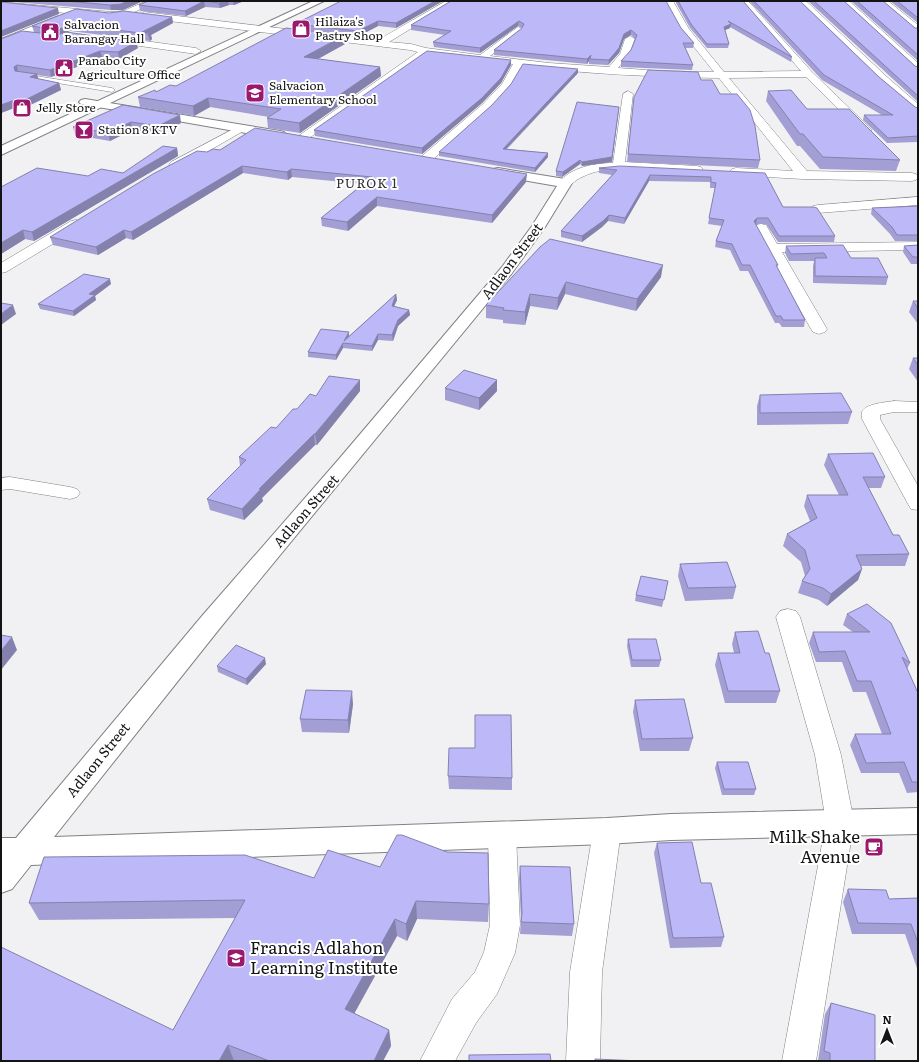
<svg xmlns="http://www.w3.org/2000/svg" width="919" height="1062" viewBox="0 0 919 1062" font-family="Literata,serif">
	<rect width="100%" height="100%" fill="#f1f1f3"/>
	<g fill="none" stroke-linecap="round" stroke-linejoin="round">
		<defs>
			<polygon id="service" points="23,74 112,88 115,90 112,92 21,77 20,76"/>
			<g id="minor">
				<polygon points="147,1 158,1 128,15 111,18 1,6 1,2 111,12 123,11"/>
				<path d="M446,1H456L389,42L411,44L426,48L480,55L518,27L521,28L522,30L521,32L490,56L549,63L609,67L620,54L625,39L630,36L635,39L629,54L618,68L660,71L714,72L682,32L665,1H673L689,29L724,72L801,71L740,1H748L812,72L872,130L870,132H862L806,77L729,78L807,171L912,173L916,174L918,177L916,180L912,181L803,179L732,175L730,172L732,169L736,168L793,171L719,78C653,77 587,74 522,66L510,87L491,108L430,162H422L420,159L422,156L483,104L502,84L513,64L427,54L305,141H297L295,139L297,137L418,52L410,50L144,18L140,15L144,12L378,40Z"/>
				<polygon points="797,1 806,1 887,77 918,104 918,112 914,111 879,81"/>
				<polygon points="840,1 849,1 918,63 918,71 915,70"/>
				<polygon points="879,1 888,1 918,25 918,32 915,31"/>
				<polygon points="58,16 61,17 62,19 61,21 1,45 1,39"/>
				<polygon points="108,36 196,48 201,51 196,54 105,41 103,39 105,37"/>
				<path d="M628,91L633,94L625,162L697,166L701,167L703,170L701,173L697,174C665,171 632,166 600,171C594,172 588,174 582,177C574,180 571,188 561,186L559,183C570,167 596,163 613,163L623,94Z"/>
				<polygon points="241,125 247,128 245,130 179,168 171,168 169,165 171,162"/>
				<polygon points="918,197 918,205 818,213 813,212 811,209 813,206 818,205"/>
				<polygon points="76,220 81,221 83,224 81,227 6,272 1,273 1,263 71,221"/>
				<polygon points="761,224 766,225 777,244 918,242 918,250 782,252 827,329 825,332 819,334 813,332 811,329 754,228 756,225"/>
				<path d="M894,401L918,402V412H894L880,415V419L918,486V510L911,509L908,504L862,419C862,417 861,414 862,412C864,404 887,402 894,401Z"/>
				<polygon points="10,477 70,487 77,489 80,493 77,497 70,499 10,489 1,490 1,478"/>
				<polygon points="788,609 796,611 800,617 841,755 854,822 816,1061 782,1061 826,822 815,755 776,617 780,611"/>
				<polygon points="607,818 617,822 621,831 602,972 600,1061 566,1061 570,972 593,831 597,822"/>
				<polygon points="502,822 512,826 516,835 520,925 515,953 497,994 476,1023 455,1061 420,1061 452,999 475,972 484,952 490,925 488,835 492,826"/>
			</g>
			<g id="tertiary">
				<polygon points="85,99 280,131 284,132 286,135 284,138 280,139 81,104 79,102 81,100"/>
				<polygon points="498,168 565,179 570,180 572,183 545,227 512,273 220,628 54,837 607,818 671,814 918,808 918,834 671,840 607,844 31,865 12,889 1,893 1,838 16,838 202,616 339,459 502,267 532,226 557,186 493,175 492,172 493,169"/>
			</g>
			<polygon id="trunk" points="313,1 324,1 1,155 1,146"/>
		</defs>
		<use href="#service" stroke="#818183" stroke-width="1"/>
		<use href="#minor" stroke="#818183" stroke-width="1"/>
		<use href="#tertiary" stroke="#818183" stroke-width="2"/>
		<use href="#trunk" stroke="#818183" stroke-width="2"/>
		<use href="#service" fill="#fff" fill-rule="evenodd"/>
		<use href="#minor" fill="#fff" fill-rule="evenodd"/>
		<use href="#tertiary" fill="#fff" fill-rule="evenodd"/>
		<use href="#trunk" fill="#fff" fill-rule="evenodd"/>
	</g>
	<g fill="#a39ed4">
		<polygon points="1,1 143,1 123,10 111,10"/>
		<polygon points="148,1 244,1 234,5 229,5 220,8 205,7 186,16 140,11 139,5"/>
		<polygon points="443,1 396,28 378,26 359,36 295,29 295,24"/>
		<polygon points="451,1 681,28 694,43 693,48 685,48 693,65 692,70 621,67 621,61 631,50 635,39 631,35 624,39 619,53 608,65 589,64 589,61 587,64 494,55 494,50 522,28 518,26 480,53 434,47 433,42 445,35 411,30 411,25"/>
		<polygon points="676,1 743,1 792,57 791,62 730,27 730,28 725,30 729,44 728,48 707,48 690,28 676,3"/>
		<polygon points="749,1 800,1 879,77 915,107 918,108 918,142 887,143 863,120 864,115 882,115 822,80"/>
		<polygon points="808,1 844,1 915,66 918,67 918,102"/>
		<polygon points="851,1 883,1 915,28 918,28 918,61"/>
		<polygon points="890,1 918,1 918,23"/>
		<polygon points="109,13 172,17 173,23 151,35 152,39 150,41 70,31 67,32 138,48 119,59 102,57 51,77 37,75 38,79 59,83 61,90 22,109 14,108 1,113 1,39 34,32 32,26"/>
		<polygon points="345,44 318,59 380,67 381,76 300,133 268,128 267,118 269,117 210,107 194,116 140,107 138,97 156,92 176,86"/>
		<polygon points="511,65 501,83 482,103 422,154 315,136 314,130"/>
		<polygon points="578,73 507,149 548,153 548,157 535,172 439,156 439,152"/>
		<polygon points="701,80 720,94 760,160 758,168 627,162 634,97"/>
		<polygon points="768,91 807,109 900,160 896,171 820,169 800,146 797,146 766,101"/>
		<polygon points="123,105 181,123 160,134 132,130 110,141 75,135 73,127"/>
		<polygon points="619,107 612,162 582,166 580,164 562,177 556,176 556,171"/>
		<polygon points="177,148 178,156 34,241 25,239 1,254 1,187 88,176 123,173"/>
		<polygon points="207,152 526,182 492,223 377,206 348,231 322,226 321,218 363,184 292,177 288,180 243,173 133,240 126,238 98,255 53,245 50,237"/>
		<polygon points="599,168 765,173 783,207 835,236 834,242 778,242 766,224 755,224 778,265 777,267 805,320 804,327 782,327 779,323 775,323 748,271 740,271 730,250 715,247 716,241 722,226 708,224 715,188 710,188 710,182 649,181 624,224 608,221 602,227 582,242 561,237 561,231 612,175 599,173"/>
		<polygon points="918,206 918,241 895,241 890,234 871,214 872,208"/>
		<polygon points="918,245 918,264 911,264 903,252 904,246"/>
		<polygon points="786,246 851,258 888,277 886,285 813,283 813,266 814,261 789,261 785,253"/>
		<polygon points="540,247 661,277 636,311 565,294 557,310 530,306 525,325 503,323 503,320 486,318 486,305"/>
		<polygon points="111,284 95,296 96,300 74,316 40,309 38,304"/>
		<polygon points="396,294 397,300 394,306 409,310 410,315 398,326 393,341 378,340 372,351 343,348 336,360 308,357 308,352 349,336"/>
		<polygon points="913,301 918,301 918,324 909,312"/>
		<polygon points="913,358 918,358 918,382 909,369"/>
		<polygon points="497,380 497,391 479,410 445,400 445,388"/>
		<polygon points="360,391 317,445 315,445 262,498 263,501 244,520 210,510 207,499 240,466 239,457 276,428 297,409 316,396"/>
		<polygon points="760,395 852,412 848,424 757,425 757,406"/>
		<polygon points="828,454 885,477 881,488 868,488 893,535 909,554 905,566 861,566 862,569 858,580 827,606 819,600 798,593 802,581 805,576 801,562 783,546 787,534 810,521 804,506 807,495 839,495 824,465"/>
		<polygon points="680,564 736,587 733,599 685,601 678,576"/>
		<polygon points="668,581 662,607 635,601 636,595"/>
		<polygon points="847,614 910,663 907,669 918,693 918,792 907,793 899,773 861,773 850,745 855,734 882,734 866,692 853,692 842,662 816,662 809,643 813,632 853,632 843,625"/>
		<polygon points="735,632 765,653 780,691 776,703 725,703 715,665 718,653 734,653 732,644"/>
		<polygon points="628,639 661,660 659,667 631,667 627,646"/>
		<polygon points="266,664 247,685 218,672 217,666"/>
		<polygon points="635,700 693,738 689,751 640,751 633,712"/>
		<polygon points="353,704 349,733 302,732 300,719"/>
		<polygon points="717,762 756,789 754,795 722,795 715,768"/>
		<polygon points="448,776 512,778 512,790 449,789"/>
		<polygon points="657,843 701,883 724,937 721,947 670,948 654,853"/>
		<polygon points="520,866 574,924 572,936 520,934 521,920 519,878"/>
		<polygon points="314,878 489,904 488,922 417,919 407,941 397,936 354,1013 389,1030 391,1046 383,1061 235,1061 173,1030 236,918 39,920 29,903"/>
		<polygon points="848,889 889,899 918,898 918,971 905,934 852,934 843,902"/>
		<polygon points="831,1003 875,1061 818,1061 825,1014"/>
	</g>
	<g fill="#8481ad">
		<polygon points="128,1 143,1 123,10 111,10 110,5"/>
		<polygon points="204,1 205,7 186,16 185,11"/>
		<polygon points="224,1 228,1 229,5 220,8 219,3"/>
		<polygon points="233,1 244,1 234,5"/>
		<polygon points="435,1 443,1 396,28 396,23"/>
		<polygon points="58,8 59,14 1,37 1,31"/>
		<polygon points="172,17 173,23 151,35 152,39 150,41 148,34 142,32"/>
		<polygon points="378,21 378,26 359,36 358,31"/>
		<polygon points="519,21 518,26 480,53 480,48"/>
		<polygon points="69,24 70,31 60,36 58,30"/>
		<polygon points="731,24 730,28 723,31 724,27"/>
		<polygon points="631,30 631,35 624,39 619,53 608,65 609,60 624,34"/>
		<polygon points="345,35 345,44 305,66 304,57"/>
		<polygon points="136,42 138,48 119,59 118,52"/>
		<polygon points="100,51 102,57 51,77 50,70"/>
		<polygon points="591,55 589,61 587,64 587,59"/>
		<polygon points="511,60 511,65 501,83 482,103 422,154 422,148"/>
		<polygon points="17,65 18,72 16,74 14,67"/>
		<polygon points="380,67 381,76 300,133 299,123"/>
		<polygon points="578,69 578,73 502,153 503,149"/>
		<polygon points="37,74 39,81 30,77"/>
		<polygon points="59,83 61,90 22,109 21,102"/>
		<polygon points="208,98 210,107 194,116 193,106"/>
		<polygon points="12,101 14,108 1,113 1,105"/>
		<polygon points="619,107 612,162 582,166 582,162"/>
		<polygon points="180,115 181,123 160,134 158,126"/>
		<polygon points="131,122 132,130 110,141 108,133"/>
		<polygon points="177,148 178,156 34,241 32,232"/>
		<polygon points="548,153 548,157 535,172 535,168"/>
		<polygon points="580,160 580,164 562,177 563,172"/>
		<polygon points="242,166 243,173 133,240 131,232"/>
		<polygon points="291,169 292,177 288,180 287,172"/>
		<polygon points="527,174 526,182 492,223 492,215"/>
		<polygon points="650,175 649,181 624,224 625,218"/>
		<polygon points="377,197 377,206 348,231 347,222"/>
		<polygon points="609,215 608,221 602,227 582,242 582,236"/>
		<polygon points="757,218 756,224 753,227 754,221"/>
		<polygon points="23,230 25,239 1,254 1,243"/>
		<polygon points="124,230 126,238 98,255 96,247"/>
		<polygon points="663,265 661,277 636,311 637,299"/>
		<polygon points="110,279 111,284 95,296 96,300 74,316 73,311 89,294"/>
		<polygon points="566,282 565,294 557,310 558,298"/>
		<polygon points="396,294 397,300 392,311 392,306"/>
		<polygon points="530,294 530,306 525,325 525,312"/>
		<polygon points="13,305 16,314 1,325 1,314"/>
		<polygon points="409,310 410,315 398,326 393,341 392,335 398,320"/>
		<polygon points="349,332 349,338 344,341"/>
		<polygon points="378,334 378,340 372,351 372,346"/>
		<polygon points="343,343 343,348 336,360 336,355"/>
		<polygon points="360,380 360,391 317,445 315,434"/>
		<polygon points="497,380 497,391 479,410 479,398"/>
		<polygon points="314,434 315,445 262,498 263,501 244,520 242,509 259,489"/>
		<polygon points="862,569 858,580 827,606 831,594"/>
		<polygon points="12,637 17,650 1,670 1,651"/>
		<polygon points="265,658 266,664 247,685 246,679"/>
		<polygon points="352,691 353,704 349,733 348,720"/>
		<polygon points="416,901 417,919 407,941 406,924"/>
		<polygon points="395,919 397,936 348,1025 345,1009"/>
		<polygon points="389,1030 391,1046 383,1061 374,1061"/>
		<polygon points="228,1045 234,1061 219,1061"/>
	</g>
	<g fill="#bdb8f7" stroke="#8481ad">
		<polygon points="66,1 128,1 121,4 110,5"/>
		<polygon points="148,1 204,1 185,11 139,5"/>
		<polygon points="205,1 224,1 219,3"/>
		<polygon points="341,1 435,1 396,23 378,21 358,31 295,24"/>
		<polygon points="451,1 666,1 681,28 694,43 683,43 693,65 621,61 631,50 637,35 631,30 624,34 619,48 609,60 590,59 591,55 587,59 494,50 522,28 524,24 519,21 480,48 433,42 451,31 411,25"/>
		<polygon points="678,1 743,1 792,57 728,21 731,24 724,27 729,44 707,44 691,24"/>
		<polygon points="754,1 800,1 879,77 915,107 918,108 918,136 888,138 864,115 893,115 824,75"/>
		<polygon points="814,1 844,1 915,66 918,67 918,96"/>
		<polygon points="857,1 883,1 915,28 918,28 918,55"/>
		<polygon points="897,1 918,1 918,18"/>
		<polygon points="1,2 58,8 1,31"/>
		<polygon points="76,9 109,13 124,11 172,17 142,32 150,33 148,34 69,24 58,30 32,26"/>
		<polygon points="286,28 345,35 304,57 380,67 299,123 267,118 281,109 208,98 193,106 138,97 155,90 156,92 170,85 176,86"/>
		<polygon points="22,31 58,35 66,32 136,42 118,52 100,51 50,70 17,65 14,67 15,71 37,74 30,77 59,83 21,102 12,101 1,105 1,39"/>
		<polygon points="427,51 511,60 501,78 482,98 422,148 314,130"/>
		<polygon points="523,64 578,69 503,149 548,153 535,168 439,152 492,105 511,84"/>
		<polygon points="648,70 698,72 701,80 712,80 720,94 737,94 750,110 755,126 760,160 628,154 634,97"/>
		<polygon points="791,90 807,109 849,109 900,160 823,157 803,134 800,134 768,91"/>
		<polygon points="577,102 619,107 612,157 582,162 580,160 563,172 556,171"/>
		<polygon points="123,105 180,115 158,126 131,122 108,133 73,127"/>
		<polygon points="255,128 527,174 492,215 377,197 347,222 321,218 372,177 291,169 287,172 242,166 131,232 124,230 96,247 50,237 153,174 197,151 207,152 213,149 220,150"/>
		<polygon points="163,146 177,148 32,232 23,230 1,243 1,187 37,168 88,176 101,169 123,173"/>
		<polygon points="620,166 765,173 783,207 813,207 817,208 835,236 779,236 768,218 757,218 754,221 778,265 776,265 805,320 783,320 781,316 776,316 750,265 742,265 732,244 716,241 724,220 709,218 716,183 711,182 711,177 650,175 625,218 609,215 603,221 582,236 561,231 617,170 599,168"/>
		<polygon points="918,206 918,235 897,235 892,227 872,208"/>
		<polygon points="550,239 663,265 637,299 566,282 558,298 530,294 525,312 503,310 504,308 486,305 540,247"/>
		<polygon points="843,245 851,258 878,258 888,277 815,276 815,258 827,258 824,253 791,254 786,246"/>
		<polygon points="918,245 918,257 913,257 904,246"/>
		<polygon points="84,274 110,279 89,294 95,295 73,311 38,304"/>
		<polygon points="396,294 392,306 409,310 398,320 392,335 378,334 372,346 343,343 336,355 308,352 321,329 349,332 344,341"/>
		<polygon points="913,301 918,301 918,308"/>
		<polygon points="1,303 13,305 1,314"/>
		<polygon points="913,358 918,358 918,365"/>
		<polygon points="464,370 497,380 479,398 445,388"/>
		<polygon points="329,376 360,380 315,434 314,434 259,489 261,489 242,509 207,499 246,460 239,457 271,427 276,428 293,409 297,409 310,394 316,396"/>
		<polygon points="841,393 852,412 760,413 760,395"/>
		<polygon points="873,453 885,477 863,477 893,535 899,535 909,554 856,555 862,569 831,594 823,588 802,581 810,569 805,550 787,534 817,518 807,495 848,495 828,454"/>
		<polygon points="727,562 736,587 688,588 680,564"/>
		<polygon points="641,576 668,581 664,600 636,595"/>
		<polygon points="867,604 891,623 910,663 902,657 918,693 918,782 912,782 904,762 866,763 855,734 891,734 871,681 857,681 845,651 819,652 813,632 870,632 847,614"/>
		<polygon points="758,631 765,653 769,653 780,691 728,691 718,653 740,653 735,632"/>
		<polygon points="1,635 12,637 1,651"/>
		<polygon points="628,639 656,639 661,660 632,660"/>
		<polygon points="236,645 265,658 246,679 217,666"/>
		<polygon points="306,690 352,691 348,720 300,719"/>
		<polygon points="684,699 693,738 642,739 635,700"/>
		<polygon points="475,715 511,715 512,778 448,776 449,748 475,748"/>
		<polygon points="717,762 748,762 756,789 724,789"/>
		<polygon points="397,835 402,835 447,852 488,853 489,904 416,901 406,924 395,919 345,1009 389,1030 374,1061 266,1061 267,1060 228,1045 219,1061 1,1061 1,947 173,1030 245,900 29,903 44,857 245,855 314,878 328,850 380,867"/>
		<polygon points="692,842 701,883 711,883 724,937 673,938 657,843"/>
		<polygon points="520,866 570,867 574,924 521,922 522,913"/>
		<polygon points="848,889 886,890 889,899 918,898 918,943 911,924 858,923 848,891"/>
		<polygon points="831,1003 875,1015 875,1061 830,1061 830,1053 824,1051"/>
		<polygon points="550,1054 551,1061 469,1061 469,1055"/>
		<polygon points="595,1059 641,1061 595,1061"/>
	</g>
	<defs>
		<symbol id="shop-square" viewBox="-11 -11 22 22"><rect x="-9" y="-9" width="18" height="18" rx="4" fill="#9b196d" stroke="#fff"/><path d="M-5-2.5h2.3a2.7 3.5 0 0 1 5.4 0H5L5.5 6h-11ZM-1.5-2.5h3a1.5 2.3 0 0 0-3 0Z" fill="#fff"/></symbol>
		<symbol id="civic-square" viewBox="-11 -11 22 22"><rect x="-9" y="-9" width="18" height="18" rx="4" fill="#9b196d" stroke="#fff"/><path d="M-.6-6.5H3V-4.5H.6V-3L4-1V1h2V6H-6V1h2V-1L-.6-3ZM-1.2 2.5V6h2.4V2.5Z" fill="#fff"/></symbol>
		<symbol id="school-square" viewBox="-11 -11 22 22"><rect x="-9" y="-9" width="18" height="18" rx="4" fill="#9b196d" stroke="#fff"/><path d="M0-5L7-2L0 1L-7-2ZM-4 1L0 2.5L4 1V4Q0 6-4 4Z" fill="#fff"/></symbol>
		<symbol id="bar-square" viewBox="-11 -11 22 22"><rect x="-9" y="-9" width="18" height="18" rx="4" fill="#9b196d" stroke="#fff"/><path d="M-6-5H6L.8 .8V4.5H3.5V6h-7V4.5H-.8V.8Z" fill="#fff"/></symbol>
		<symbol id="cafe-square" viewBox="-11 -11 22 22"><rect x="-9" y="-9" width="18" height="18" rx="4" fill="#9b196d" stroke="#fff"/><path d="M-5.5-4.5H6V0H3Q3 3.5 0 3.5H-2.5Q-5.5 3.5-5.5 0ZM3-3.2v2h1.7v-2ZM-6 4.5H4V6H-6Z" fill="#fff"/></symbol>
	</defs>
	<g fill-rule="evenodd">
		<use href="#shop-square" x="290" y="18" width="22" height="22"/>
		<use href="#civic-square" x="39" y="21" width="22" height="22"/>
		<use href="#civic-square" x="53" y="57" width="22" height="22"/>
		<use href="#school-square" x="244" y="82" width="22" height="22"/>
		<use href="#shop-square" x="11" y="97" width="22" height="22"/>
		<use href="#bar-square" x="73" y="119" width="22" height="22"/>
		<use href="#cafe-square" x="863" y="836" width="22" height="22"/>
		<use href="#school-square" x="225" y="947" width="22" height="22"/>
	</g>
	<g text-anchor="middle" stroke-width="4" stroke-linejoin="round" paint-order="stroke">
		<g font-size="12" fill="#141415" stroke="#fff" text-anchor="start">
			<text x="315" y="26">Hilaiza's<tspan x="315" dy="14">Pastry Shop</tspan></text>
			<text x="64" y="29">Salvacion<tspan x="64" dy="14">Barangay Hall</tspan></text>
			<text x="78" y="65">Panabo City<tspan x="78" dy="14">Agriculture Office</tspan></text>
			<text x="269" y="90">Salvacion<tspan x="269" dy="14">Elementary School</tspan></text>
			<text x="36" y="112">Jelly Store</text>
			<text x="98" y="134">Station 8 KTV</text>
		</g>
		<g font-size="13" letter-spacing="1" fill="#313133" stroke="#fff">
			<text x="367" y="188">PUROK 1</text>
		</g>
		<g font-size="14" fill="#141415" stroke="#fff">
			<text transform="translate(512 261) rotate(-53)" y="5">Adlaon Street</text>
			<text transform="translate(306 511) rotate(-49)" y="5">Adlaon Street</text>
			<text transform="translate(98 760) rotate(-51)" y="5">Adlaon Street</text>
		</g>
		<g font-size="17" fill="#141415" stroke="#fff" text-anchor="end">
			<text x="860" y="843">Milk Shake<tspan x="860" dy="20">Avenue</tspan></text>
			<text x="250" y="954" text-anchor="start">Francis Adlahon<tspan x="250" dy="20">Learning Institute</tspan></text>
		</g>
	</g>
	<rect width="919" height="1062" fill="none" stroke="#141415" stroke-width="4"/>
	<g transform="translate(887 1030)" stroke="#ffffff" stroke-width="3" paint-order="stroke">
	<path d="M0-3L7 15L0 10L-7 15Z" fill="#141415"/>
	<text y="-6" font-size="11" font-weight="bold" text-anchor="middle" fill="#141415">N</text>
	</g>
</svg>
